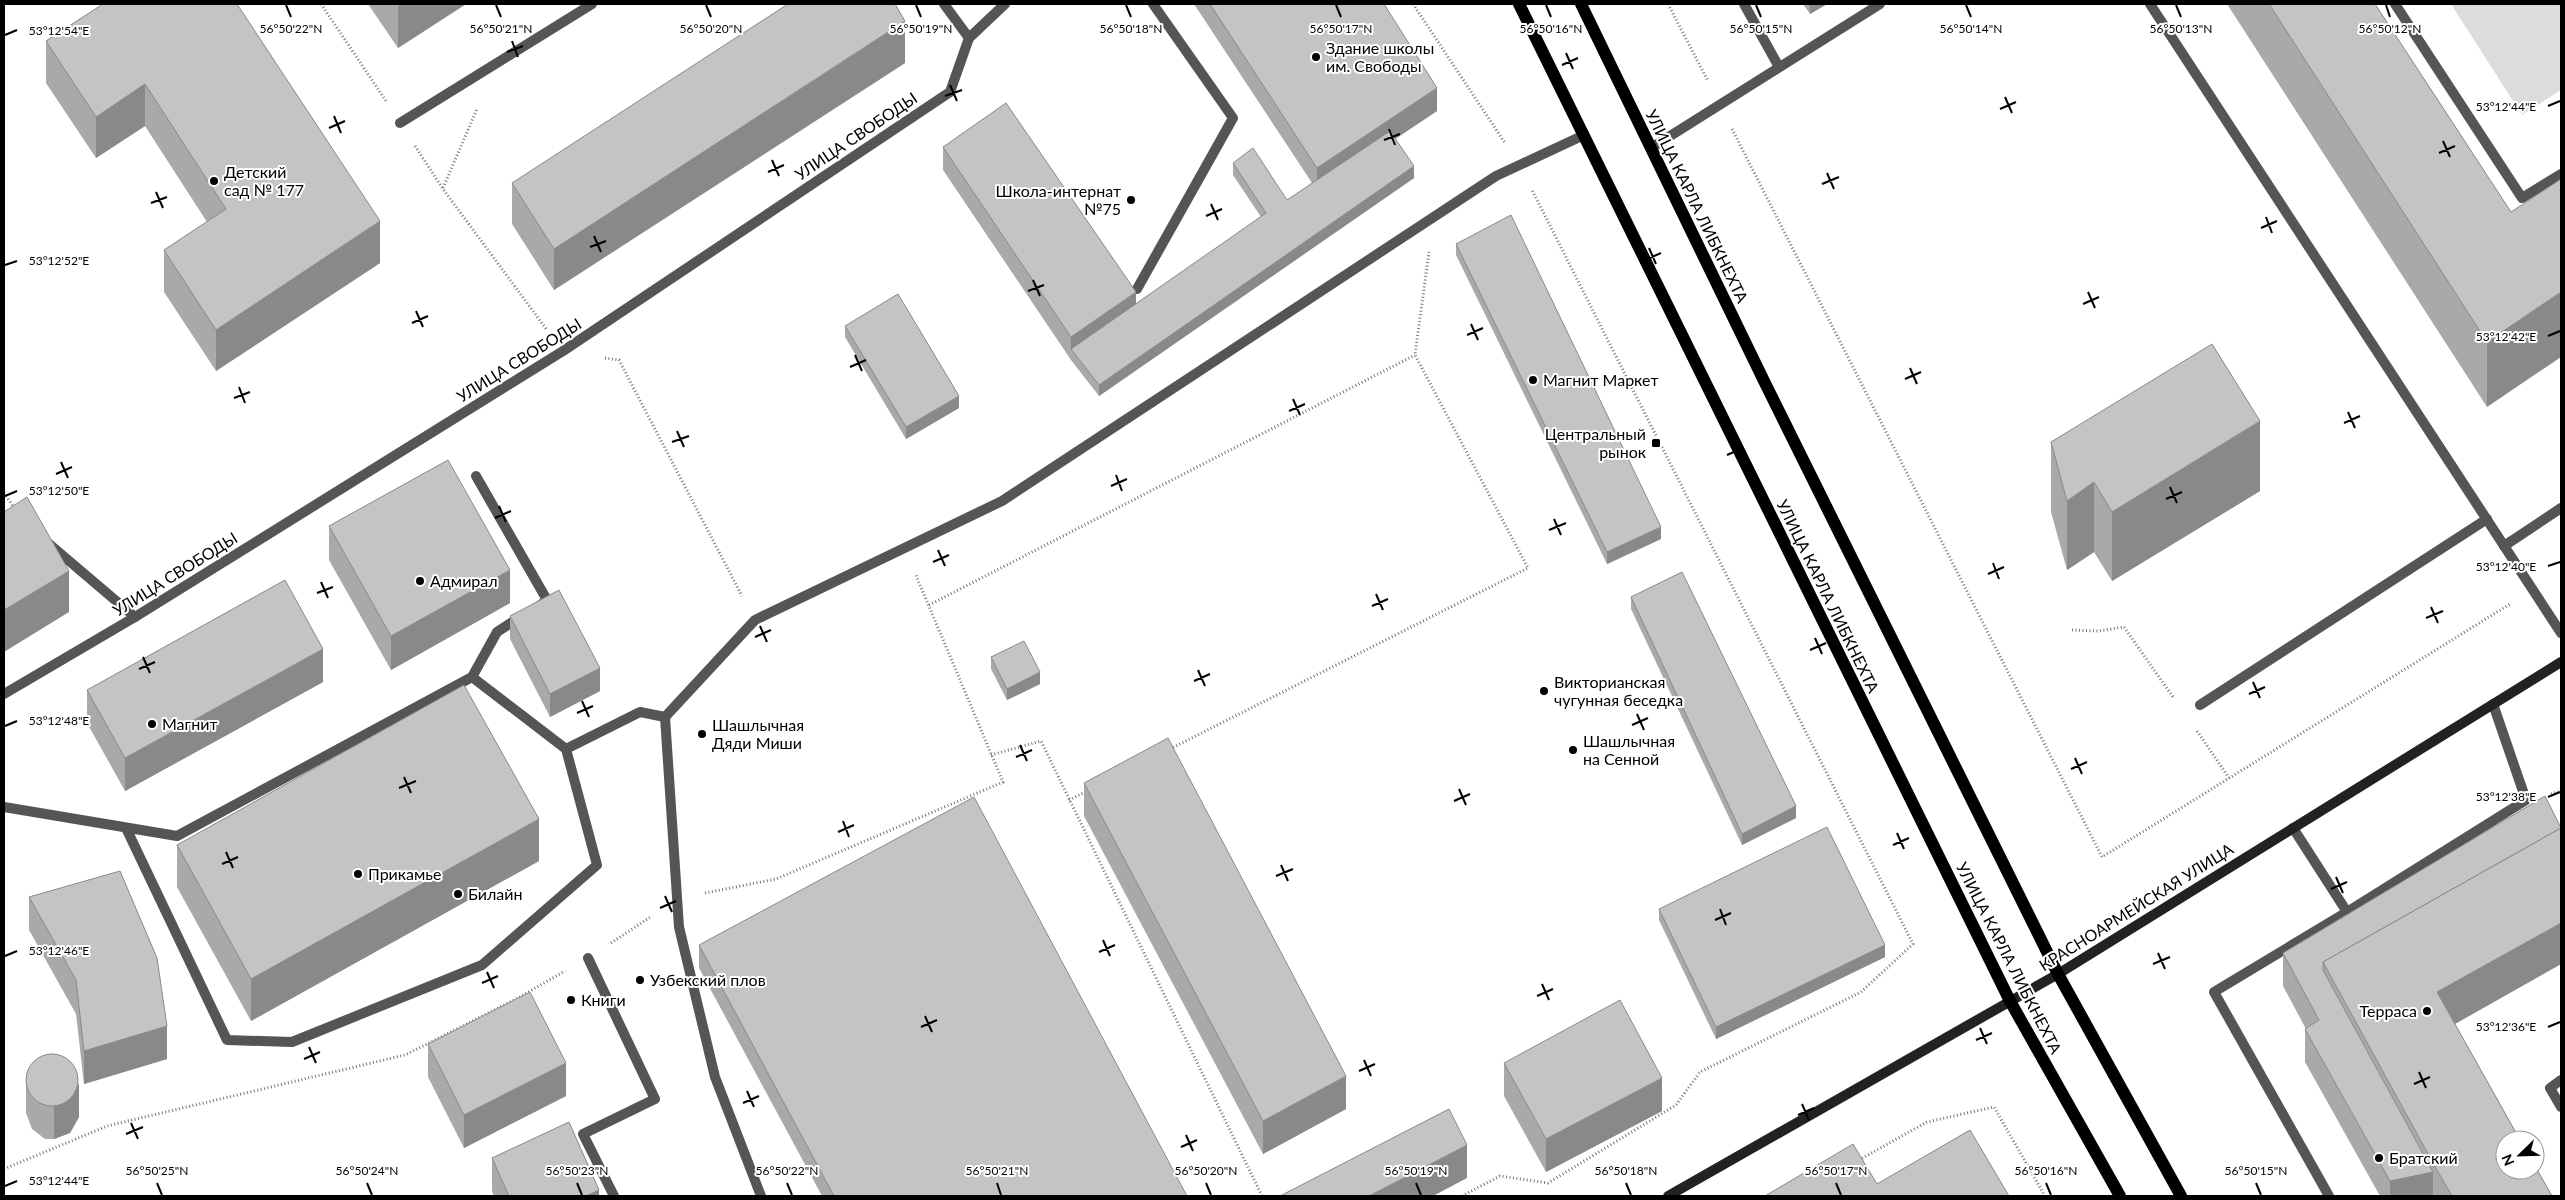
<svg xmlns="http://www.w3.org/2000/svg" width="2565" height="1200" viewBox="0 0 2565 1200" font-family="Lato,sans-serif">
	<rect width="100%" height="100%" fill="#fff"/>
	<polygon fill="#dcdcdc" points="2451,4 2561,4 2561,90 2522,115"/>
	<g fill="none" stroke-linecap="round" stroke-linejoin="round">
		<g stroke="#777" stroke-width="3" stroke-dasharray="1 2.5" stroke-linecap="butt">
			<polyline points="321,4 386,101"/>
			<polyline points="1413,4 1505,143"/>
			<polyline points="1668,4 1708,81"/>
			<polyline points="1732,129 2102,857 2510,604"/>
			<polyline points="415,146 443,189 547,330"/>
			<polyline points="443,188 477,109"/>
			<polyline points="605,358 619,360 742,596"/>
			<polyline points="4,493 15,509"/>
			<polyline points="929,605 1415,355"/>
			<polyline points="2072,630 2099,631 2124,627 2173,697"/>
			<polyline points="2197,731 2229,778"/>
			<polyline points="1170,749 1528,568 1415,355 1429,252"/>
			<polyline points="991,755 1041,741 1262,1196"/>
			<polyline points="2551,794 2561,791"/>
			<polyline points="1069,800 1087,791"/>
			<polyline points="705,893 776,879 1003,782 915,573"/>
			<polyline points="611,943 652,916"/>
			<polyline points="1859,1160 1927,1122 1994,1107 2045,1196"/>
			<polyline points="4,1169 107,1126 405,1055 518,998 565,971"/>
			<polyline points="1462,1196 1500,1176 1548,1183 1676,1105 1700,1072 1861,992 1913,944 1532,190"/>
		</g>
		<g stroke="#555" stroke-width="10">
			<polyline points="944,4 969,38"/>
			<polyline points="1744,4 1779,67"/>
			<polyline points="2150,4 2561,633"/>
			<polyline points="2395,4 2522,198 2561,174"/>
			<polyline points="400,123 592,4"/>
			<polyline points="1651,148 1880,4"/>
			<polyline points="1137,289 1233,118 1153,4"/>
			<polyline points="476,476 547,600 539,606"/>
			<polyline points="48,543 135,617"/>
			<polyline points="2504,546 2561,508"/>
			<polyline points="472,677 497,632 520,617"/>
			<polyline points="2200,705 2487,519"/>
			<polyline points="566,749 640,712 665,717"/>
			<polyline points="4,807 177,836 472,677 566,749 597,865 482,965 292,1042 227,1040 126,828"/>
			<polyline points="2293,828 2347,912 2214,992 2329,1196"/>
			<polyline points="2347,912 2526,800 2493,704"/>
			<polyline points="588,958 655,1099 583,1134 614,1196"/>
			<polyline points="2561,1080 2550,1088 2561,1107"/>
			<polyline points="761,1196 715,1077 679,927 665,717 755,620 1002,501 1496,176 1584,135"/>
		</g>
		<polyline stroke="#555" stroke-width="10" points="4,694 135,617 563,351 950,92 969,38 1005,4"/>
		<polyline stroke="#222" stroke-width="10" points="1668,1196 2058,974 2561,662"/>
		<g stroke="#000" stroke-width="12">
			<polyline points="1519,4 2010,1001 2120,1196"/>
			<polyline points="1581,4 1765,383 2058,974 2181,1196"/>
		</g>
	</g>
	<g fill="#a9a9a9">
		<polygon points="103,4 380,263 216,371 164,292 164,250 207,222 145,126 96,158 46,83 46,41"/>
		<polygon points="368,4 466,4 398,48"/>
		<polygon points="1194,4 1384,4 1437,111 1395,139 1414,178 1099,396 1071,360 943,170 943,147 1136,304 1261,217 1233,175 1233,163 1287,200 1312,183"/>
		<polygon points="1803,4 1827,4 1810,14"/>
		<polygon points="2227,4 2375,4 2511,212 2487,407"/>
		<polygon points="905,63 554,290 512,224 512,183"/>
		<polygon points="1456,244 1661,539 1607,564 1456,255"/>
		<polygon points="845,326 959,408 906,439 845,337"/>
		<polygon points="2051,442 2260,491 2112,581 2094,552 2067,570 2051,512"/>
		<polygon points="329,526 510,603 391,670 329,560"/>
		<polygon points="1631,597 1796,818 1742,845 1631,609"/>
		<polygon points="510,616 600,691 550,717 510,639"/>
		<polygon points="991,657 1040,684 1007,700 991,669"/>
		<polygon points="323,682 125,791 87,723 87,690"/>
		<polygon points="1084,783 1346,1109 1263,1154 1084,816"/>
		<polygon points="177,845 539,861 251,1021 177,887"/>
		<polygon points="29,897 167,1059 84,1084 76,1014 29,930"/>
		<polygon points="1659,909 1885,957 1716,1039 1659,920"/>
		<polygon points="699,945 1187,1196 822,1196 699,968"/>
		<polygon points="2283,953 2561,964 2455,1024 2552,1196 2380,1196 2305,1062 2305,1029 2306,1029 2283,986"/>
		<polygon points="428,1044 566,1096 464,1148 428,1077"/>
		<polygon points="1504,1063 1662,1111 1546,1172 1504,1096"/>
		<polygon points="26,1080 79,1117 70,1133 54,1139 45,1139 32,1129 26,1113"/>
		<polygon points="492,1158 599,1196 494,1196 492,1191"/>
	</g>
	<g fill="#898989">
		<polygon points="401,4 466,4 398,48 398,6"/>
		<polygon points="1810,4 1827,4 1810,14"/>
		<polygon points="905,21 905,63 554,290 554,249"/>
		<polygon points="145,84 145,126 96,158 96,117"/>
		<polygon points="1437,88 1437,111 1317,191 1317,168"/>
		<polygon points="1414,166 1414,178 1099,396 1099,385"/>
		<polygon points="380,221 380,263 216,371 216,330"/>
		<polygon points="1136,292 1136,315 1071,349 1071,337"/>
		<polygon points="2561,292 2561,357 2487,407 2487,342"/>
		<polygon points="959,396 959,408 906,439 906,427"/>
		<polygon points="2260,421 2260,491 2112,581 2112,512"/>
		<polygon points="2094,482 2094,552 2067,570 2067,501"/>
		<polygon points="1661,527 1661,539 1607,564 1607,552"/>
		<polygon points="510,570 510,603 391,670 391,636"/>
		<polygon points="69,571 69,612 4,652 4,610"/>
		<polygon points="323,649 323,682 125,791 125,758"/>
		<polygon points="600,668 600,691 550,717 550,694"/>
		<polygon points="1040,672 1040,684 1007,700 1007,689"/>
		<polygon points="1796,806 1796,818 1742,845 1742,834"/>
		<polygon points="539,819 539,861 251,1021 251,979"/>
		<polygon points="2561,923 2561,964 2437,1034 2437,992"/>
		<polygon points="1885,945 1885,957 1716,1039 1716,1027"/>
		<polygon points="167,1026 167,1059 84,1084 84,1051"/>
		<polygon points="566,1063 566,1096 464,1148 464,1115"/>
		<polygon points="1346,1076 1346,1109 1263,1154 1263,1121"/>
		<polygon points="1662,1078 1662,1111 1546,1172 1546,1139"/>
		<polygon points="79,1084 79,1117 70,1133 54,1139 54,1106"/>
		<polygon points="1467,1145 1467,1178 1433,1196 1369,1196"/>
		<polygon points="2433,1172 2433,1196 2390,1196 2390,1181"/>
		<polygon points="599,1190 599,1196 586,1196"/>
	</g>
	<g fill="#c4c4c4" stroke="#898989">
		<polygon points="103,4 237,4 380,221 216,330 164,250 226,209 145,84 96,117 46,41"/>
		<polygon points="788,4 895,4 905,21 554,249 512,183"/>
		<polygon points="1210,4 1384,4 1437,88 1317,168"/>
		<polygon points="2269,4 2375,4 2511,212 2561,179 2561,292 2487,342"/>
		<polygon points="1006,103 1136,292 1071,337 943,147"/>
		<polygon points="1390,131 1414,166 1099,385 1071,349 1266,213 1233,163 1253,148 1287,200"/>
		<polygon points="1511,215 1661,527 1607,552 1456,244"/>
		<polygon points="898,294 959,396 906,427 845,326"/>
		<polygon points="2212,344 2260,421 2112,512 2094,482 2067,501 2051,442"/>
		<polygon points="448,460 510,570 391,636 329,526"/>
		<polygon points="27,497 69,571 4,610 4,512"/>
		<polygon points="1682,572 1796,806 1742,834 1631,597"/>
		<polygon points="285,580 323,649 125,758 87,690"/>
		<polygon points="559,590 600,668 550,694 510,616"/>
		<polygon points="1024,641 1040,672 1007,689 991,657"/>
		<polygon points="464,685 539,819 251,979 177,845"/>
		<polygon points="1168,738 1346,1076 1263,1121 1084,783"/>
		<polygon points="2545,796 2561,828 2323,962 2323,970 2433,1172 2390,1181 2305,1029 2319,1020 2283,953"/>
		<polygon points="974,797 1187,1196 834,1196 699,945"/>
		<polygon points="1827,827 1885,945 1716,1027 1659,909"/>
		<polygon points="2561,828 2561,923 2437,992 2520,1140 2505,1140 2505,1170 2535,1170 2535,1166 2552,1196 2452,1196 2433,1163 2323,962"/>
		<polygon points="120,871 157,958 167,1026 84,1051 76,980 29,897"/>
		<polygon points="530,992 566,1063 464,1115 428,1044"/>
		<polygon points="1620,1000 1662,1078 1546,1139 1504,1063"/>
		<circle cx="52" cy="1080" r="26"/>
		<polygon points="1449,1109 1467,1145 1369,1196 1280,1196"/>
		<polygon points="569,1122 599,1190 586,1196 509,1196 492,1158"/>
		<polygon points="1970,1130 2009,1196 1765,1196 1853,1144 1877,1184"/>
	</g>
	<path fill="none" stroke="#000" stroke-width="2" d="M286,5L291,17M496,5L501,17M706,5L711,17M916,5L921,17M1126,5L1131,17M1336,5L1341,17M1546,5L1551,17M1756,5L1761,17M1966,5L1971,17M2176,5L2181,17M2386,5L2390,17M5,35L17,30M512,41L518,57M507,52L523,46M1566,53L1573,69M1562,65L1578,58M950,85L957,101M945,96L962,90M2005,97L2012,113M2548,106L2560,101M2000,109L2016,102M334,116L341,133M329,128L345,121M1389,129L1395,145M1384,140L1400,134M2443,141L2450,157M2439,153L2455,146M772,160L779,176M768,172L784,165M1827,173L1834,189M1822,184L1839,177M156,192L163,208M151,203L167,197M1211,204L1218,220M1206,216L1222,209M2266,217L2272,233M2261,228L2277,221M594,236L601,252M590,247L606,241M1649,248L1656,264M1645,260L1661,253M5,265L17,261M1033,280L1040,296M1028,291L1044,285M2088,292L2095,308M2083,304L2099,297M416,311L423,327M412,323L428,316M1471,324L1478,340M1467,335L1483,328M2548,336L2560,331M855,355L862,371M850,367L866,360M1910,368L1917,384M1905,379L1921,372M239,387L245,403M234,398L250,392M1293,399L1300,415M1289,411L1305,404M2348,412L2355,428M2344,423L2360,416M677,431L684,447M672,442L689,436M1732,443L1739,459M1727,455L1743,448M61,462L68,478M56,474L72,467M1116,475L1122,491M1111,486L1127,479M2170,487L2177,503M5,496L17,491M2166,499L2182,492M499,506L506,522M495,518L511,511M1554,519L1561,535M1549,530L1566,523M938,550L945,566M933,562L949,555M1993,563L1999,579M2548,566L2560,562M1988,574L2004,567M321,582L328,598M317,593L333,587M1376,594L1383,610M1372,606L1388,599M2431,607L2438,623M2426,618L2443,611M760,626L767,642M755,637L771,630M1815,638L1822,654M1810,650L1826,643M143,657L150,673M139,669L155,662M1198,670L1205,686M1194,681L1210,674M2253,682L2260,698M2249,694L2265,687M582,701L589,717M577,713L593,706M1637,714L1644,730M1632,725L1648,718M5,726L17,721M1020,745L1027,761M1016,757L1032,750M2075,758L2082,774M2071,769L2087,762M404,777L411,793M399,788L416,781M1459,789L1466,805M2548,797L2560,792M1454,801L1470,794M843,821L849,837M838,832L854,825M1897,833L1904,849M1893,845L1909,838M226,852L233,868M222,864L238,857M1281,865L1288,881M1276,876L1293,869M2336,877L2343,893M2331,889L2347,882M665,896L672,912M660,908L676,901M1720,909L1726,925M1715,920L1731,913M1103,940L1110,956M1099,952L1115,945M2158,953L2165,969M5,956L17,951M2153,964L2170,957M487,972L494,988M482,983L498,976M1542,984L1549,1000M1537,996L1553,989M925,1016L932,1032M921,1027L937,1020M2548,1027L2560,1022M1980,1028L1987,1044M1976,1040L1992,1033M309,1047L316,1063M304,1059L320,1052M1364,1060L1371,1076M1359,1071L1375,1064M2419,1072L2426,1088M2414,1084L2430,1077M747,1091L754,1107M743,1103L759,1096M1802,1104L1809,1120M1798,1115L1814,1108M131,1123L138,1139M126,1134L143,1127M1186,1135L1193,1151M1181,1147L1197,1140M157,1183L162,1195M367,1183L372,1195M577,1183L582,1195M787,1183L792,1195M997,1183L1001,1195M1206,1183L1211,1195M1416,1183L1421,1195M1626,1183L1631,1195M1836,1183L1841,1195M2046,1183L2051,1195M2256,1183L2261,1195M5,1186L17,1181"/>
	<g fill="#000" stroke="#fff" stroke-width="2">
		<circle cx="1316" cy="57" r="5"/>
		<circle cx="214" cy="181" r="5"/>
		<circle cx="1131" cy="200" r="5"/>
		<circle cx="1533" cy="380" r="5"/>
		<rect x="1651" y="438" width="10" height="10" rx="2.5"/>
		<circle cx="420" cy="581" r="5"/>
		<circle cx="1544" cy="691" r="5"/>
		<circle cx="152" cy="724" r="5"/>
		<circle cx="702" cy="734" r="5"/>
		<circle cx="1573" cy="750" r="5"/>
		<circle cx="358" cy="874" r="5"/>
		<circle cx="458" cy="894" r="5"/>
		<circle cx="640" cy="980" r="5"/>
		<circle cx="571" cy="1000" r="5"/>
		<circle cx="2427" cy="1011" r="5"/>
		<circle cx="2379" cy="1158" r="5"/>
	</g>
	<g text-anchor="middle" stroke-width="4" stroke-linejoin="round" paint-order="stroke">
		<g font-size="16" fill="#000" stroke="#fff" text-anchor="start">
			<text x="1326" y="54">Здание школы<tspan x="1326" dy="18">им. Свободы</tspan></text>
			<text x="224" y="178">Детский<tspan x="224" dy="18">сад № 177</tspan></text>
			<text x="1121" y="197" text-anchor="end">Школа-интернат<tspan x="1121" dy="18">№75</tspan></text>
			<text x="1543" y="386">Магнит Маркет</text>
			<text x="1646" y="440" text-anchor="end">Центральный<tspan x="1646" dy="18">рынок</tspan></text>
			<text x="430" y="587">Адмирал</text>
			<text x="1554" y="688">Викторианская<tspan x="1554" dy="18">чугунная беседка</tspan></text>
			<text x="162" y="730">Магнит</text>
			<text x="712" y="731">Шашлычная<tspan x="712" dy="18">Дяди Миши</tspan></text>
			<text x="1583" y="747">Шашлычная<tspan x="1583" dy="18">на Сенной</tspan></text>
			<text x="368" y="880">Прикамье</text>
			<text x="468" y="900">Билайн</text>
			<text x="650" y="986">Узбекский плов</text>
			<text x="581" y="1006">Книги</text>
			<text x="2417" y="1017" text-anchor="end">Терраса</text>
			<text x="2389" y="1164">Братский</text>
		</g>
		<g font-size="16" fill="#000" stroke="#fff">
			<text transform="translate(856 136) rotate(-34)" y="6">УЛИЦА СВОБОДЫ</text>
			<text transform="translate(1697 206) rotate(64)" y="6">УЛИЦА КАРЛА ЛИБКНЕХТА</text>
			<text transform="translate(519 360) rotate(-32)" y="6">УЛИЦА СВОБОДЫ</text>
			<text transform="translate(175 574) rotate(-32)" y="6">УЛИЦА СВОБОДЫ</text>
			<text transform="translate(1828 596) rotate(64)" y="6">УЛИЦА КАРЛА ЛИБКНЕХТА</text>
			<text transform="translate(2136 907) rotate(-32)" y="6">КРАСНОАРМЕЙСКАЯ УЛИЦА</text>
			<text transform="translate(2009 958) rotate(63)" y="6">УЛИЦА КАРЛА ЛИБКНЕХТА</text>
		</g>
	</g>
	<g font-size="12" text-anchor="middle" fill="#000" stroke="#fff" stroke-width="4" stroke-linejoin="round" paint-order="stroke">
		<text x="291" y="33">56°50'22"N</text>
		<text x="501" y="33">56°50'21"N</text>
		<text x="711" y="33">56°50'20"N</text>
		<text x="921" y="33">56°50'19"N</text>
		<text x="1131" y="33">56°50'18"N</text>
		<text x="1341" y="33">56°50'17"N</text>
		<text x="1551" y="33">56°50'16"N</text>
		<text x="1761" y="33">56°50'15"N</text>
		<text x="1971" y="33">56°50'14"N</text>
		<text x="2181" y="33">56°50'13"N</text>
		<text x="2390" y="33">56°50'12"N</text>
		<text x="59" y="35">53°12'54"E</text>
		<text x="2506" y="111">53°12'44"E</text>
		<text x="59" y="265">53°12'52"E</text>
		<text x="2506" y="341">53°12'42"E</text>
		<text x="59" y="495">53°12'50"E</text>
		<text x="2506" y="571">53°12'40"E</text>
		<text x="59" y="725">53°12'48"E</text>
		<text x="2506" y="801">53°12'38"E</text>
		<text x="59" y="955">53°12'46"E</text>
		<text x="2506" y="1031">53°12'36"E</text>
		<text x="157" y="1175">56°50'25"N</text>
		<text x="367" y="1175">56°50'24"N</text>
		<text x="577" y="1175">56°50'23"N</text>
		<text x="787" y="1175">56°50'22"N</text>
		<text x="997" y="1175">56°50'21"N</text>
		<text x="1206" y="1175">56°50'20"N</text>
		<text x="1416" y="1175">56°50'19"N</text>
		<text x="1626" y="1175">56°50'18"N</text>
		<text x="1836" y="1175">56°50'17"N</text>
		<text x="2046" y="1175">56°50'16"N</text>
		<text x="2256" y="1175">56°50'15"N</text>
		<text x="59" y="1185">53°12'44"E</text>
	</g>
	<rect width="2565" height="1200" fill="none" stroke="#000000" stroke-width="10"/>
	<g transform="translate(2520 1155) rotate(247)"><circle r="24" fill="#ffffff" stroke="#999999"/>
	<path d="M0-4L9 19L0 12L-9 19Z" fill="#000000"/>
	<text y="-8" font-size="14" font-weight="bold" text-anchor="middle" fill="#000000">N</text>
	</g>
</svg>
